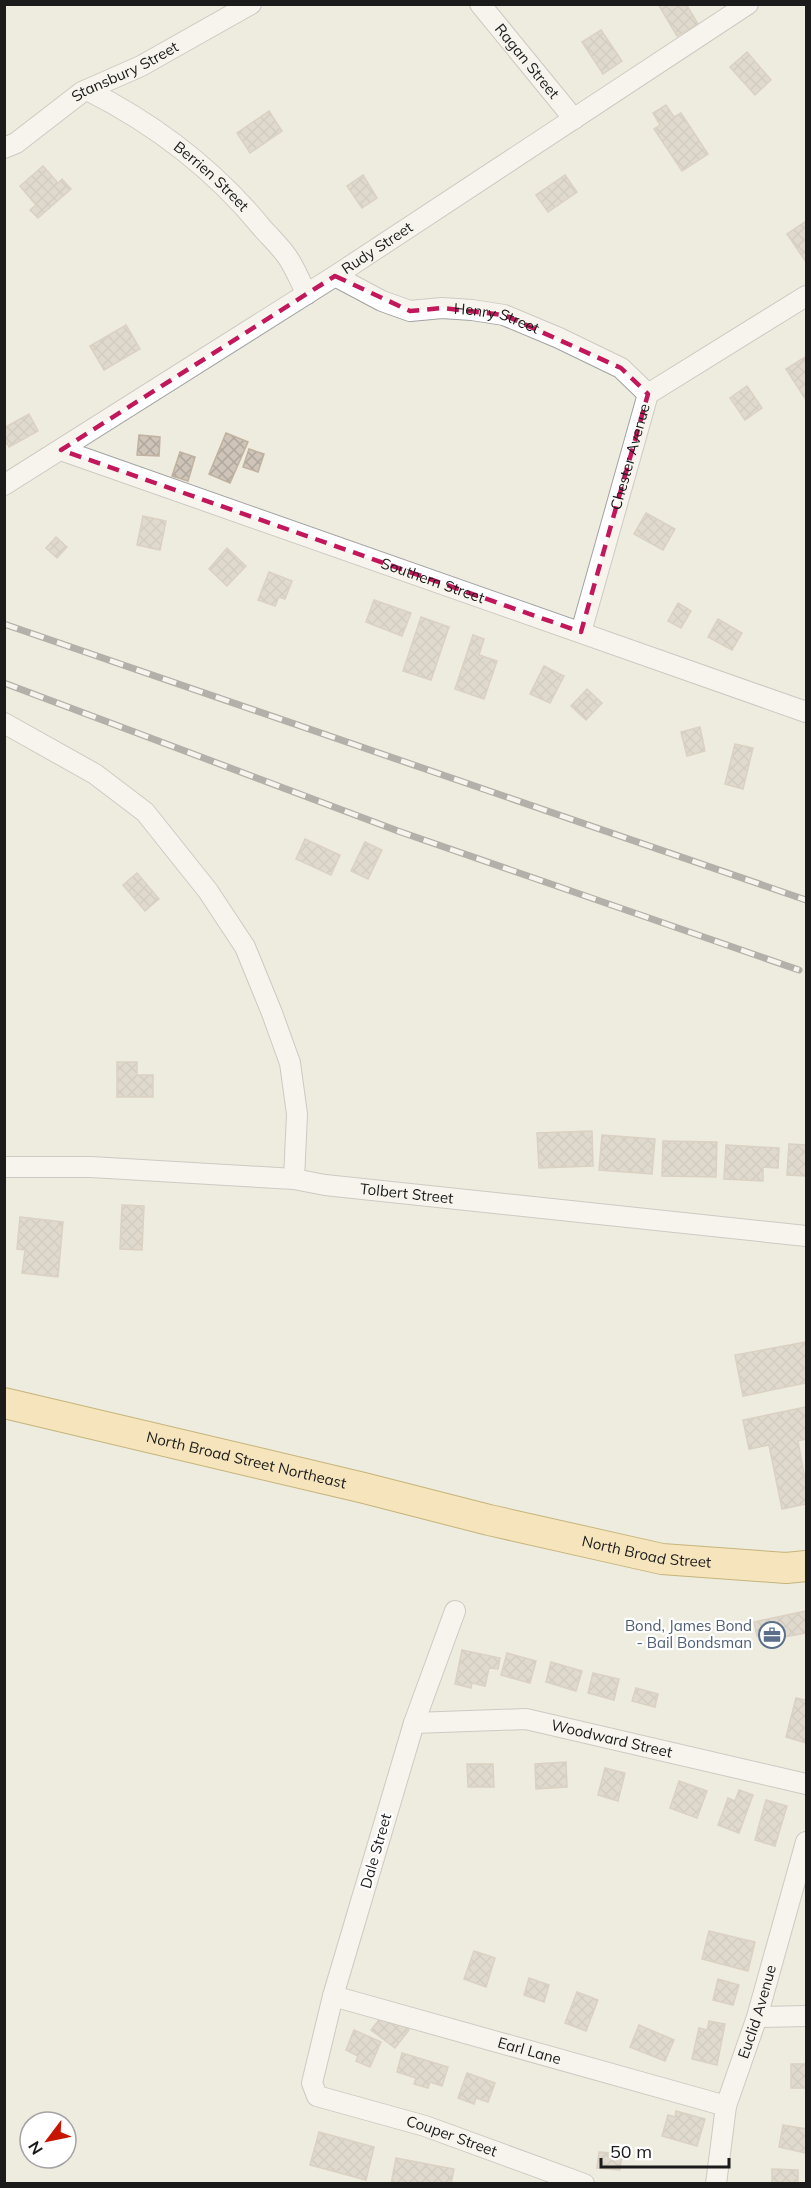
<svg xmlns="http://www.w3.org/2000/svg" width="811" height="2188" viewBox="0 0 811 2188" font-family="Mulish,sans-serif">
	<defs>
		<pattern id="building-cross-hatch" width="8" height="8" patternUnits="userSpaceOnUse" patternTransform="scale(1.5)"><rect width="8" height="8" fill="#cec4b8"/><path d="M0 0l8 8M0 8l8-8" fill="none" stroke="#b0a89e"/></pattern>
	</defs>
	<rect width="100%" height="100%" fill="#eeebdf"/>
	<g fill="url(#building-cross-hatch)" stroke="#c1b2a0" stroke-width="1.5">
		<polygon points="658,4 686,4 698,24 677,36"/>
		<polygon points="601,30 622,61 603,74 582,42"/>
		<polygon points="747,52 771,80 755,95 730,67"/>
		<polygon points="666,105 674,117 681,113 708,154 682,171 654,129 660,125 653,113"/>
		<polygon points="269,111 282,131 250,153 237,133"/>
		<polygon points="43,166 58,183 62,179 71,189 38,218 30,210 36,205 20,186"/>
		<polygon points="363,175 377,198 362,208 347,186"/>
		<polygon points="565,175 577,192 548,212 536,195"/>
		<polygon points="805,222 806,225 806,262 787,234"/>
		<polygon points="126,325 140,349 104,370 90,346"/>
		<polygon points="805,357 806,359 806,400 786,369"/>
		<polygon points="747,386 762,408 745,420 730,398"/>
		<polygon points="29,414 38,431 9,447 4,439 4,428"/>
		<polygon points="226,433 248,442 230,483 209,474"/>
		<polygon points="139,435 160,437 159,456 137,455"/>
		<polygon points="249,449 264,454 258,472 243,467"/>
		<polygon points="180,452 195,457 188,481 172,476"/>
		<polygon points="646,513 675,529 663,550 634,534"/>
		<polygon points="143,516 166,521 160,550 137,545"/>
		<polygon points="56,537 67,547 57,558 46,548"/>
		<polygon points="227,548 246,566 227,586 209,569"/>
		<polygon points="269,572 292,581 285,599 279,597 275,606 258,600"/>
		<polygon points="374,600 411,613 402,636 366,622"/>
		<polygon points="678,603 691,611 681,628 668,621"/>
		<polygon points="421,617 449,627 431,680 403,671"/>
		<polygon points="718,619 742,633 732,650 708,637"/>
		<polygon points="473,635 484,639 479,655 497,661 484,699 455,689"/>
		<polygon points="544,666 564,676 550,703 530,694"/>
		<polygon points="587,689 602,703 586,720 571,706"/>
		<polygon points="700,727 705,751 687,756 681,732"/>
		<polygon points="735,744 753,748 743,789 725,784"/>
		<polygon points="305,839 340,855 331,875 296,859"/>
		<polygon points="365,842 382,850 368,879 351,871"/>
		<polygon points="137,873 159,899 145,911 123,885"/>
		<polygon points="117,1062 137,1062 137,1075 153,1075 153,1097 117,1097"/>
		<polygon points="592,1131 593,1166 539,1168 537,1133"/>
		<polygon points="602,1135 655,1139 652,1174 599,1170"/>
		<polygon points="663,1141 717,1142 716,1177 662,1176"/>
		<polygon points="789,1144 806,1145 806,1176 787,1175"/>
		<polygon points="726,1145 779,1148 778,1168 763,1167 763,1181 724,1179"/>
		<polygon points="122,1205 144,1206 142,1250 120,1249"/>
		<polygon points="20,1217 63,1222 58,1277 22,1273 25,1250 17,1249"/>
		<polygon points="806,1342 806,1383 743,1396 735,1355"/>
		<polygon points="806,1407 806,1439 798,1441 806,1485 806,1504 782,1509 769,1445 749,1449 743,1420"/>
		<polygon points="806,1611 806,1633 785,1637 783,1630 757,1636 754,1622"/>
		<polygon points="462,1650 500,1658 498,1669 489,1668 485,1686 472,1683 471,1688 455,1684"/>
		<polygon points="507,1653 536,1661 530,1683 501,1675"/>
		<polygon points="551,1662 582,1671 576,1691 546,1682"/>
		<polygon points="593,1673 619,1679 614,1700 588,1693"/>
		<polygon points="636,1688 658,1694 655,1707 632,1701"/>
		<polygon points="796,1698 806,1700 806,1743 786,1737"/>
		<polygon points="566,1762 567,1787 536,1789 535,1764"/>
		<polygon points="467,1764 493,1764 494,1787 468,1787"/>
		<polygon points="605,1768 625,1773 618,1801 598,1795"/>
		<polygon points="679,1781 707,1791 697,1818 670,1808"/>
		<polygon points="739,1790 753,1795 739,1833 718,1825 728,1798 735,1801"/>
		<polygon points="766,1800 787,1806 775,1846 755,1840"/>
		<polygon points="709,1931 755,1942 748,1971 702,1959"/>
		<polygon points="474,1951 495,1958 486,1987 464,1979"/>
		<polygon points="529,1978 549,1985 544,2002 524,1995"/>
		<polygon points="718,1979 739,1985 733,2005 713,2000"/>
		<polygon points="577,1992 598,2000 586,2031 565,2023"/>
		<polygon points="385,2012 409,2030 395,2048 371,2030"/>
		<polygon points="709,2021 725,2024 717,2065 692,2059 699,2028 707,2030"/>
		<polygon points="639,2025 674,2040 665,2061 630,2047"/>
		<polygon points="354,2030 381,2042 370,2067 356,2061 358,2056 346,2050"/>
		<polygon points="402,2053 448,2067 442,2086 430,2082 428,2088 414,2084 416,2078 397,2072"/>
		<rect x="791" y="2064" width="15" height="24"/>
		<polygon points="467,2073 495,2083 488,2102 476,2098 474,2104 458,2098"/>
		<polygon points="676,2111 705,2119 697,2146 662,2136 668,2115 675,2117"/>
		<polygon points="783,2125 806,2129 806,2153 779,2147"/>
		<polygon points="319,2132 374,2147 366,2180 310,2165"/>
		<polygon points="599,2152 622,2154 620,2170 597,2168"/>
		<polygon points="396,2158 454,2169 451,2184 391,2184"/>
		<polygon points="772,2169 798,2170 798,2184 772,2184"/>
	</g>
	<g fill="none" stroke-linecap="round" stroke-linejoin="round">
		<defs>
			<g id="street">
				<path id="s1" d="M480,4L574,119"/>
				<path id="s2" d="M87,90C155,124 215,170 263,229C272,239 283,249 290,261C296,271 301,283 307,294"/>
				<path id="s3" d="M4,148L16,143L82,92L141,66L251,4"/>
				<path id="s4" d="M335,276L382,301L410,311L442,308L472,310L504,315L559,338L621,368L648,394"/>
				<path id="s5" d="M61,450L806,712"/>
				<path id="s6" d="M4,485L335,276L748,4"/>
				<path id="s7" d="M581,632L648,394L806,296"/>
				<polyline points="4,723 95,774 145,812 208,891 245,947 272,1013 290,1063 297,1114 294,1179"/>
				<path id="s8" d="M4,1167H91L294,1179L325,1185L806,1236"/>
				<path id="s9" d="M455,1611L414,1723L333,1996L312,2083L317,2096L425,2126L584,2184"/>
				<path id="s10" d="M414,1723L526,1719L806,1784"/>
				<path id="s11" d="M333,1996L726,2106"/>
				<polyline points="757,2017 806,2016"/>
				<path id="s12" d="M716,2184L726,2106L757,2017L806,1842"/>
			</g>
			<g id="primary">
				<path id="s13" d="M4,1403L364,1488L489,1520L662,1559L786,1568L806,1566"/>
			</g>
		</defs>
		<use href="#street" stroke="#a2a2a2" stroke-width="22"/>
		<use href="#primary" stroke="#927200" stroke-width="32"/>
		<use href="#street" stroke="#fff" stroke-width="20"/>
		<use href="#primary" stroke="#ffdc93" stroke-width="30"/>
		<defs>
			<g id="rail">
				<polyline points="4,624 806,900"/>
				<polyline points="4,683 398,831 799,970"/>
			</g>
		</defs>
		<use href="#rail" stroke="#696969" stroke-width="7"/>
		<use href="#rail" stroke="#fff" stroke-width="4.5" stroke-dasharray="14" stroke-linecap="butt"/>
	</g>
	<path d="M0 0H811V2188H0ZM335,276L410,311L442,308L504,315L621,368L648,394L581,632L61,450Z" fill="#eeebdf" fill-opacity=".55" fill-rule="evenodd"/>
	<path fill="none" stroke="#c2185b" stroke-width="4.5" stroke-dasharray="12 8" stroke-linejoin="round" d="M335,276L410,311L442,308L504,315L621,368L648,394L581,632L61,450Z"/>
	<defs>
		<symbol id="office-ring" viewBox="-11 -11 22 22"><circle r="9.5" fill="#fff" stroke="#5c6f8a" stroke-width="1.5"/><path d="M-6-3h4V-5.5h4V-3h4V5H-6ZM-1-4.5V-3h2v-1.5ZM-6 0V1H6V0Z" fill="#5c6f8a"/></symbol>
	</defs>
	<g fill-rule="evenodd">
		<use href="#office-ring" x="757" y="1620" width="30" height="30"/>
	</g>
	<g text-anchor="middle" stroke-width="4.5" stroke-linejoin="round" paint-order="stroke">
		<g font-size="15" fill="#1b1b1b" stroke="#fff">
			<text dy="5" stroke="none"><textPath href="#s1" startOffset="74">Ragan Street</textPath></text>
			<text dy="5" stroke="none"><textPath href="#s3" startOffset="144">Stansbury Street</textPath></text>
			<text dy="5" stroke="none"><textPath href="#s2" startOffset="152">Berrien Street</textPath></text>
			<text dy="5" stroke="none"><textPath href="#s6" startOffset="442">Rudy Street</textPath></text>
			<text dy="5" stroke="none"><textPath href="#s4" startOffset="171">Henry Street</textPath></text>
			<text dy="5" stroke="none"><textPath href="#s7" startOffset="182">Chester Avenue</textPath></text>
			<text dy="5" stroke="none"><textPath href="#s5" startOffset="394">Southern Street</textPath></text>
			<text dy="5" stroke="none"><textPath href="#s8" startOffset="404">Tolbert Street</textPath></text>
			<text dy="5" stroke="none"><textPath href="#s13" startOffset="249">North Broad Street Northeast</textPath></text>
			<text dy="5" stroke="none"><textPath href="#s13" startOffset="660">North Broad Street</textPath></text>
			<text dy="5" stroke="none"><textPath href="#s10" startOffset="200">Woodward Street</textPath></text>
			<text transform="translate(376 1851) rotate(-74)" y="5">Dale Street</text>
			<text dy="5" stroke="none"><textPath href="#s12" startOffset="178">Euclid Avenue</textPath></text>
			<text dy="5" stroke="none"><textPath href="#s11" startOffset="204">Earl Lane</textPath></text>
			<text dy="5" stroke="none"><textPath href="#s9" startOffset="648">Couper Street</textPath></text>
		</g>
		<g font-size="15" fill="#4e5e75" stroke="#fff" text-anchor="end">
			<text x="752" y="1631">Bond, James Bond<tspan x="752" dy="17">- Bail Bondsman</tspan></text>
		</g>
	</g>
	<rect width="811" height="2188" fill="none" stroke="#1b1b1b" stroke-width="12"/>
	<g transform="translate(48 2140) rotate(238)"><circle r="28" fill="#ffffff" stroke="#a4a4a4" stroke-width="1.5"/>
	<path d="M0-4.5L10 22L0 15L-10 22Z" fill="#c61600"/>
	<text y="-9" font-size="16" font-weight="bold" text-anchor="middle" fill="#1b1b1b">N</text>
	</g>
	<path d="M601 2158v9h128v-9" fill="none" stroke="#1b1b1b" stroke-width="3"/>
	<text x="610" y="2158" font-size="18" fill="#1b1b1b" stroke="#ffffff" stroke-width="4.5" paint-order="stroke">50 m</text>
</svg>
